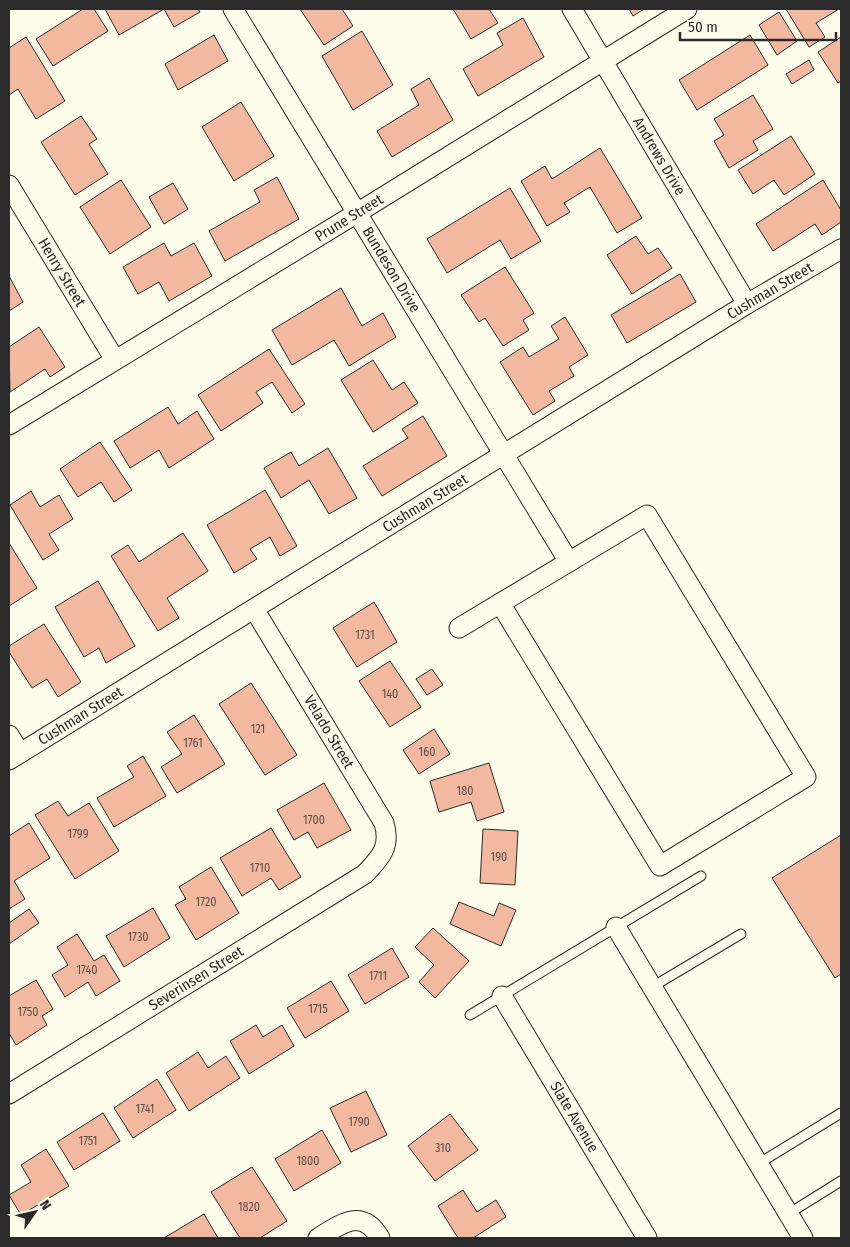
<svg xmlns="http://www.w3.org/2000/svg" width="850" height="1247" viewBox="0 0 850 1247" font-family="'Fira Sans Condensed',sans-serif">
	<rect width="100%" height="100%" fill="#fdfbea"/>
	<g fill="#f2b8a0" stroke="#2b2b2b">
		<polygon points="83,9 94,9 108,31 53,66 36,39"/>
		<polygon points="105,9 198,9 200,12 174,27 164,9 119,35"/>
		<polygon points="300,9 342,9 353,26 324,45"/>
		<polygon points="453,9 489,9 498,23 471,39"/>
		<polygon points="629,9 644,9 633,16"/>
		<polygon points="786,9 839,9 816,23 825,37 809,47"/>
		<polygon points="779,12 797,41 777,55 759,25"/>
		<polygon points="523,18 544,57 478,96 463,69 503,45 497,33"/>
		<polygon points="362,31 393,85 353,110 322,56"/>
		<polygon points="214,35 228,61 178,90 165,64"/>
		<polygon points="750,35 768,65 697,110 679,80"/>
		<polygon points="26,37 65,101 36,119 18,89 9,95 9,48"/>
		<polygon points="841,37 841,81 838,83 818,52"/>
		<polygon points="809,60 814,70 792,84 786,74"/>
		<polygon points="429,78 453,120 392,157 377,131 419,105 411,89"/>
		<polygon points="753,95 773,129 753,141 758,150 729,168 714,141 724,135 714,119"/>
		<polygon points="241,102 274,156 234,181 202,127"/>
		<polygon points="81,116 97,139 89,144 108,174 75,195 41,142"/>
		<polygon points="791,136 815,174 784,195 774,180 753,194 738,170"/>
		<polygon points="600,148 642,218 617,233 590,187 564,203 570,212 547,226 521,181 545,166 552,179"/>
		<polygon points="277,177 299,219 225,261 209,231 260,202 254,190"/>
		<polygon points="121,180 151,227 110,254 80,207"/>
		<polygon points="823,180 841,210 841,222 822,235 815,224 773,251 756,224"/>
		<polygon points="173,183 188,209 164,224 149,197"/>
		<polygon points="510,188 541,241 511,259 500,240 447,273 427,239"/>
		<polygon points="636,236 648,254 658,248 672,268 632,294 607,255"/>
		<polygon points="164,243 171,256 194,243 212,276 169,301 159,282 138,294 123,267"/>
		<polygon points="505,267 534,313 523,320 529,330 503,346 485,318 479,322 461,295"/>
		<polygon points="680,274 696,302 627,343 611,315"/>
		<polygon points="9,276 23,302 9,311"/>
		<polygon points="341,288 362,326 383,313 396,337 349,366 334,340 292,365 272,330"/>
		<polygon points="565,317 588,355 569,367 574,376 549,391 555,401 533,415 500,362 523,347 529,357 559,339 551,326"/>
		<polygon points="39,327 65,367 50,377 45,369 10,392 9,347"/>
		<polygon points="269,349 305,404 292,413 272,382 256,392 263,403 221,431 198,395"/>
		<polygon points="373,360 392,390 404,382 418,403 373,432 341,380"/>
		<polygon points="168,407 178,424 197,411 214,439 169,468 159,450 130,468 114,441"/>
		<polygon points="423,416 447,456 382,496 363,466 408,438 402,429"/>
		<polygon points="100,442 132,490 114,502 101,482 78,497 60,469"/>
		<polygon points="328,448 357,498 329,514 309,480 281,498 264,468 291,452 299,466"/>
		<polygon points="265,490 297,546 280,556 270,537 250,549 257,559 234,573 207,525"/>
		<polygon points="31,491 40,507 59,495 73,519 49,534 59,550 43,560 10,505"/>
		<polygon points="183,533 208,571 167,598 179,618 158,631 111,556 128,545 139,562"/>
		<polygon points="9,543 37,588 9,606"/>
		<polygon points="98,581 135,646 106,663 99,648 84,657 55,607"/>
		<polygon points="374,602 397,642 357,667 333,628"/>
		<polygon points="44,624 81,682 58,697 47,679 32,688 9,652 9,646"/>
		<polygon points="390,661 421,707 390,727 359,681"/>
		<polygon points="432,669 443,685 427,695 416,679"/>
		<polygon points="251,683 297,755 265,775 219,704"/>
		<polygon points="194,715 225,764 177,793 161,767 182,754 167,732"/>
		<polygon points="434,729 450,754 419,774 403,750"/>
		<polygon points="143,756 166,796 114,827 97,798 134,777 127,766"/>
		<polygon points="489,763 504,812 477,821 471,802 439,812 430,781"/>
		<polygon points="324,783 351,830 317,848 308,832 294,840 277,810"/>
		<polygon points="58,801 68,816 89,803 119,851 75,879 35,815"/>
		<polygon points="29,823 50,858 14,881 25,899 9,909 9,836"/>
		<polygon points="271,828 301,877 279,890 271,878 242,896 220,858"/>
		<polygon points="483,829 518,831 515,885 480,883"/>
		<polygon points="841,835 841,974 835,978 772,878"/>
		<polygon points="211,867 239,913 196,940 175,905 186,899 179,887"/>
		<polygon points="459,902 494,916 499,903 516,910 501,946 450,924"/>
		<polygon points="153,908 170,938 124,967 106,936"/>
		<polygon points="29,909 39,923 9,944 9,923"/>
		<polygon points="433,928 469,961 435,998 419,982 434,965 415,947"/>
		<polygon points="77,934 94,961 104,955 120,981 96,996 88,982 65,997 52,975 68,965 57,947"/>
		<polygon points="392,948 409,977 365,1004 348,975"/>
		<polygon points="36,980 53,1009 42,1016 47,1025 16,1045 9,1033 9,996"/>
		<polygon points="331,981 349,1011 305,1038 287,1008"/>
		<polygon points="256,1025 263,1037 282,1025 294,1046 249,1074 230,1041"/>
		<polygon points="198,1052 208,1068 226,1056 240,1078 189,1111 166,1073"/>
		<polygon points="157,1079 176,1110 133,1138 114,1108"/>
		<polygon points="366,1091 387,1135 351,1152 330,1108"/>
		<polygon points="103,1113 120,1141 74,1170 57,1142"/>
		<polygon points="450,1114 478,1150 435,1181 408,1146"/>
		<polygon points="322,1130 341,1163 294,1191 275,1159"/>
		<polygon points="46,1149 69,1186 21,1215 9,1195 31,1182 21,1165"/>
		<polygon points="252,1167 287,1221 260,1238 240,1238 211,1192"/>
		<polygon points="463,1190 477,1212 496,1200 506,1217 473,1238 458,1238 438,1206"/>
		<polygon points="204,1214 218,1238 164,1238"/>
	</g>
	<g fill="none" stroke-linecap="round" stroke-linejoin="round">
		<defs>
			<g id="service">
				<polyline points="652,987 741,934"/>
				<polyline points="470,1015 701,876"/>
				<polyline points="758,1164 841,1113"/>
				<polyline points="788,1214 841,1181"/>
			</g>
			<g id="minor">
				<path id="s1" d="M233,9L569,562"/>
				<path id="s2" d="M572,9L747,304"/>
				<path id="s3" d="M9,185L115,360"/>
				<path id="s4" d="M9,425L357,213L687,9"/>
				<polyline points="459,628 647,515 806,777 660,866 500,603"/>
				<polyline points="9,735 20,753"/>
				<path id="s5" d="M9,760L747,304L841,249"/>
				<polyline points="616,927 803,1238"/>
				<path id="s6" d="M502,996L647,1238"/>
				<path id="s7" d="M9,1094L365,874C381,857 391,847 384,823L254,609"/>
				<path d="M318,1238C341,1224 362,1207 380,1238"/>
			</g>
		</defs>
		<use href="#service" stroke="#2b2b2b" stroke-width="11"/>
		<use href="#minor" stroke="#2b2b2b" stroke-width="21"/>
		<use href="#service" stroke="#fdfbea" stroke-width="9"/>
		<use href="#minor" stroke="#fdfbea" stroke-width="19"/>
	</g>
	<g text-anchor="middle" stroke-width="4" stroke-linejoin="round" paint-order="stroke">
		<g font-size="12" fill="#5d4e48">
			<text x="365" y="639">1731</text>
			<text x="390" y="698">140</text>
			<text x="258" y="733">121</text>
			<text x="193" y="747">1761</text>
			<text x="427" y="756">160</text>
			<text x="465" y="795">180</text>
			<text x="314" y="824">1700</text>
			<text x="78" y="838">1799</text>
			<text x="499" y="861">190</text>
			<text x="260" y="872">1710</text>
			<text x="206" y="906">1720</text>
			<text x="138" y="941">1730</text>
			<text x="87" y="974">1740</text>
			<text x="378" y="980">1711</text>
			<text x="318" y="1013">1715</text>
			<text x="28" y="1016">1750</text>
			<text x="145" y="1113">1741</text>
			<text x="359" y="1126">1790</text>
			<text x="88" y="1145">1751</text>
			<text x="443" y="1152">310</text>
			<text x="308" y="1165">1800</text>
			<text x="249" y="1211">1820</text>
		</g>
		<g font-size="15" fill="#2b2b2b" stroke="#fdfbea">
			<text dy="5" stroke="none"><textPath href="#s2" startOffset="171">Andrews Drive</textPath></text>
			<text dy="5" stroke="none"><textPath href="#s4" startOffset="398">Prune Street</textPath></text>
			<text dy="5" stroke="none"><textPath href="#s1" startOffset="305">Bundeson Drive</textPath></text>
			<text dy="5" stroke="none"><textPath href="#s3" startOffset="102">Henry Street</textPath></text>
			<text dy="5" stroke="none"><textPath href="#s5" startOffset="894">Cushman Street</textPath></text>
			<text dy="5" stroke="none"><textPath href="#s5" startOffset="489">Cushman Street</textPath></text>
			<text dy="5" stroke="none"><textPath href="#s5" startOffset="84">Cushman Street</textPath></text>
			<text transform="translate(329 732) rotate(59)" y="5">Velado Street</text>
			<text dy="5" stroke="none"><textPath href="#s7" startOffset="220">Severinsen Street</textPath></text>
			<text dy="5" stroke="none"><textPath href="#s6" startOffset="141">Slate Avenue</textPath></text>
		</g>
	</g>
	<rect width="850" height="1247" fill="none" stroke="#2b2b2b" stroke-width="20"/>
	<g transform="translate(35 1212) rotate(56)" stroke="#fdfbea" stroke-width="4" paint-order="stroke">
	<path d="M0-4L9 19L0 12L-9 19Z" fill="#2b2b2b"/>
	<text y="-8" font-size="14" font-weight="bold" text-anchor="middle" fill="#2b2b2b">N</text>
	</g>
	<path d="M680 32v8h156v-8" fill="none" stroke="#2b2b2b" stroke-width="2.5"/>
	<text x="688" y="32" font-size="15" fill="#2b2b2b" stroke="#fdfbea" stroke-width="4" paint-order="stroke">50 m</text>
</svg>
